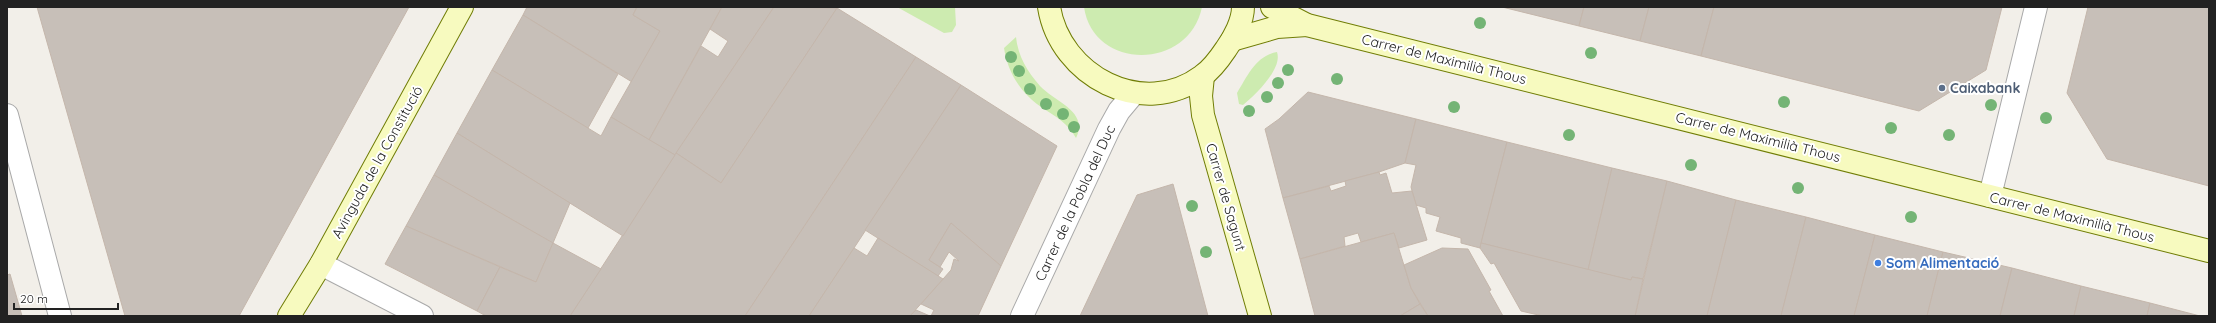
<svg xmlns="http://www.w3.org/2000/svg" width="2216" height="323" viewBox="0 0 2216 323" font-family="Quicksand,sans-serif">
	<rect width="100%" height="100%" fill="#f2efe9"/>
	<g fill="#cdebb0">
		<polygon points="897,7 955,7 956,25 952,32 944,33"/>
		<path d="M1084,7H1202C1189,71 1093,71 1084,7Z"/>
		<path d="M1016,37C1018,56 1027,71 1040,86C1055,102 1089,111 1076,138C1068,124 1057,117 1044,109C1022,95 1008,74 1004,48Z"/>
		<path d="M1277,52C1283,69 1254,96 1243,105L1239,104L1237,93C1248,75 1256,56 1277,52Z"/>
	</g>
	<g fill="#c7bfb8" stroke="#c4b6ab">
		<polygon points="37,7 409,7 239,316 125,316"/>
		<polygon points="527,7 637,7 633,15 660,31 632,82 523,15"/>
		<polygon points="637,7 722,7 649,140 611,117 660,31 633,15"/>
		<polygon points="722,7 774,7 675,155 649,140 701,46 718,57 728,41 710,29"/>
		<polygon points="774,7 837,8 721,183 676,153"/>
		<polygon points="1502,7 1584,7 1579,26"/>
		<polygon points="1584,7 1649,7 1640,41 1579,26"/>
		<polygon points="1649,7 1714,7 1701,56 1640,41"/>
		<polygon points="1714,7 2002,7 1986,70 1919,111 1701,56"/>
		<polygon points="2088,7 2209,7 2209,186 2107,159 2067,93"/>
		<polygon points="837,8 916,57 745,316 570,316 676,153 721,183"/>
		<polygon points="523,15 618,74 588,128 492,70"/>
		<polygon points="916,57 961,85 854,248 809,316 745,316"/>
		<polygon points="492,70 601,136 611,117 675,155 623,236 457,133"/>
		<polygon points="961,85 1057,146 1001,266 951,223 929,260 943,269 938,276 865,230"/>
		<polygon points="1308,92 1416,119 1405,163 1379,172 1283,198 1265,129 1279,119"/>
		<polygon points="1416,119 1507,142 1480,248 1461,243 1461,238 1436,231 1440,217 1426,213 1426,208 1416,205 1411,187 1416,165 1405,163"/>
		<polygon points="457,133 570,203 553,243 434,175"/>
		<polygon points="1507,142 1612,168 1588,270 1481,243"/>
		<polygon points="1612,168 1667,181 1643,279 1632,277 1631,280 1588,270"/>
		<polygon points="1379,172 1380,175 1386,173 1392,193 1412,191 1427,240 1399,248 1394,233 1361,242 1358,233 1344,237 1345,246 1300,259 1283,198 1329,186 1331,191 1346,186 1345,181"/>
		<polygon points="434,175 553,243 536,282 406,226"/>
		<polygon points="1667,181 1736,200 1707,316 1635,316"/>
		<polygon points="1173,184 1208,316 1080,316 1137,195"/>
		<polygon points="1736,200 1806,217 1781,316 1707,316"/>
		<polygon points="1806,217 1875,235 1854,316 1781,316"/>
		<polygon points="951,223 1001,266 978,316 931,316 934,310 921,304 951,270 954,259 959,261 949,252 940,267 929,260"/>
		<polygon points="406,226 500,267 477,311 385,264"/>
		<polygon points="1394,233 1411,288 1420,304 1400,316 1315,316 1300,259"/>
		<polygon points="1875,235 1943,252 1927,316 1854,316"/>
		<polygon points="878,238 943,279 910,316 809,316 854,248 867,256"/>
		<polygon points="553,243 601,269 570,316 486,316 477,311 500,267 536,282"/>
		<polygon points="1481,243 1631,280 1632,277 1643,279 1635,316 1543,316 1521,311 1494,263 1491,264 1480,248"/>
		<polygon points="1442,248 1468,249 1491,290 1489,291 1503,316 1428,316 1411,288 1404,265"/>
		<polygon points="1943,252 2012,268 2000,316 1927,316"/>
		<polygon points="2012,268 2081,286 2074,316 2000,316"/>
		<polygon points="10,274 22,316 7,316 7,275"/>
		<polygon points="2081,286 2150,303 2147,316 2074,316"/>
		<polygon points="2150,303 2200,316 2147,316"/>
		<polygon points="1420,304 1428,316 1400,316"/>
		<polygon points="916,310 930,316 910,316"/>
	</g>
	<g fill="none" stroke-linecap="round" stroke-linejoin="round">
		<defs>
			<g id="street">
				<polyline points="7,115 60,316"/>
				<polyline points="1990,196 2036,7"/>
				<polyline points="321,264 422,316"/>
				<polyline points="1022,316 1109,129 1119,111 1134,93"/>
			</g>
			<g id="secondary">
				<path d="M1049,7C1060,76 1143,120 1202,76C1211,70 1220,58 1226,49C1234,38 1243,21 1243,7"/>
				<polyline points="1272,7 1307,25 2209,251"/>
				<polyline points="1232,40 1277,27 1307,25"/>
				<polyline points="1203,76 1201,96 1203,115 1260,316"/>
				<polyline points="289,316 321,264 462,7"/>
			</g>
		</defs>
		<use href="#street" stroke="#a9a9a9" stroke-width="24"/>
		<use href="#secondary" stroke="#707d05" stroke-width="24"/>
		<use href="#street" stroke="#fff" stroke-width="22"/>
		<use href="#secondary" stroke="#f7fabf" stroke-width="22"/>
	</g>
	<g fill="#74b475">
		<circle cx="1480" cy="23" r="6"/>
		<circle cx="1591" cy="53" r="6"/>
		<circle cx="1011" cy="57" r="6"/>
		<circle cx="1288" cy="70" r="6"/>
		<circle cx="1019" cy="71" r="6"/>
		<circle cx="1337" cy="79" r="6"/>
		<circle cx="1278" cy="83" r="6"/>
		<circle cx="1030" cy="89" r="6"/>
		<circle cx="1267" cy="97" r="6"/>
		<circle cx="1784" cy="102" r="6"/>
		<circle cx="1046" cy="104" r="6"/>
		<circle cx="1991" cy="105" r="6"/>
		<circle cx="1454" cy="107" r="6"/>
		<circle cx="1249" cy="111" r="6"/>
		<circle cx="1063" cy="114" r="6"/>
		<circle cx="2046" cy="118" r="6"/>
		<circle cx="1074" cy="127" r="6"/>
		<circle cx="1891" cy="128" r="6"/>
		<circle cx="1569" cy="135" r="6"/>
		<circle cx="1949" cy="135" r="6"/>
		<circle cx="1691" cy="165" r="6"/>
		<circle cx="1798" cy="188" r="6"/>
		<circle cx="1192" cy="206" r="6"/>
		<circle cx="1911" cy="217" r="6"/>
		<circle cx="1206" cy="252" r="6"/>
	</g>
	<circle fill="#5c6f8a" stroke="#fff" stroke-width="1.5" cx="1942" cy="88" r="4"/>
	<circle fill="#3f7fe0" stroke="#fff" stroke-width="1.5" cx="1878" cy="263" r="4"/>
	<g text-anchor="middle" stroke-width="4" stroke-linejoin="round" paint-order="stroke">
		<g font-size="14" fill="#222" stroke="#fff">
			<text transform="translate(1444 59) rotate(14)" y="5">Carrer de Maximilià Thous</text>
			<text transform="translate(1758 137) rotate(14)" y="5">Carrer de Maximilià Thous</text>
			<text transform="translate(377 162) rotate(-61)" y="5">Avinguda de la Constitució</text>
			<text transform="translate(1226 197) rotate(74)" y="5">Carrer de Sagunt</text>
			<text transform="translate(1075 203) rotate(-65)" y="5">Carrer de la Pobla del Duc</text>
			<text transform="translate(2072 217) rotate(14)" y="5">Carrer de Maximilià Thous</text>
		</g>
		<g font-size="14" font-weight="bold" fill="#4e5e75" stroke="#fff" text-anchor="start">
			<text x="1950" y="93">Caixabank</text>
		</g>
		<g font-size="14" font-weight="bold" fill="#366cbe" stroke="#fff" text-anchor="start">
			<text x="1886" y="268">Som Alimentació</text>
		</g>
	</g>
	<rect width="2216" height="323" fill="none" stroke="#222222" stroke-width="16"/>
	<path d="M14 303v6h104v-6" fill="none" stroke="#222222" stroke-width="2"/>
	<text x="20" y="303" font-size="12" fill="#222222" stroke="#ffffff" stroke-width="3" paint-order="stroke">20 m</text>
</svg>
